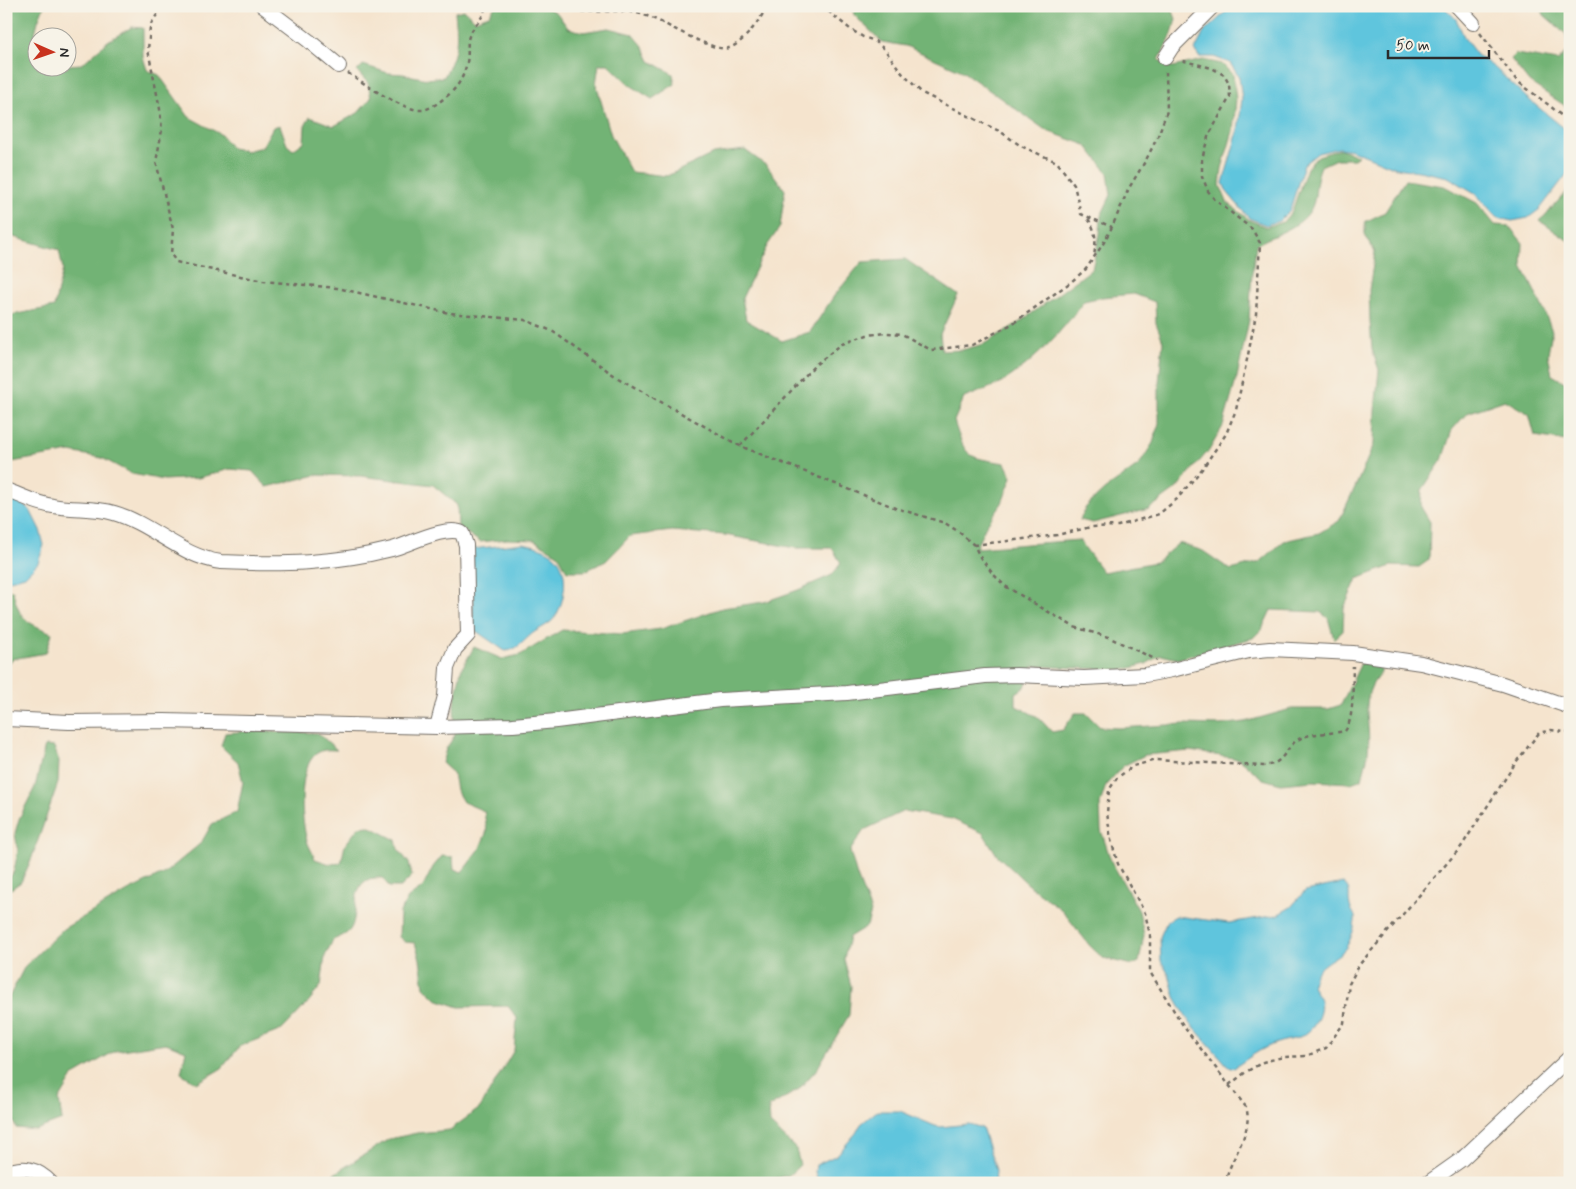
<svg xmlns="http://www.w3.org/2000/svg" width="1576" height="1189" viewBox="0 0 1576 1189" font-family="Mynerve,sans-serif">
	<rect width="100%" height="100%" fill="#f7f3e8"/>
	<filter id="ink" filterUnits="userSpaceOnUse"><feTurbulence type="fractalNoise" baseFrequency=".02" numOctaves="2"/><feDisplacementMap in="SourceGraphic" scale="10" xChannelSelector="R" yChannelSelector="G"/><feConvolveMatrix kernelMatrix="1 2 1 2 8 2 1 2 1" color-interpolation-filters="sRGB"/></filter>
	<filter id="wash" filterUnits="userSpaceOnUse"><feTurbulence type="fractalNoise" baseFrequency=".0096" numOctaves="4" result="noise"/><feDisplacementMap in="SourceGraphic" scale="20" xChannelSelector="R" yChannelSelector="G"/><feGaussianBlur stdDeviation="1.12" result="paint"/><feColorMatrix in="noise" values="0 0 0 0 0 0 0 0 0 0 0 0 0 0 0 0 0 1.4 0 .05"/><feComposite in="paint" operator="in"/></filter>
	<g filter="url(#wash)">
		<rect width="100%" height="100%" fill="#f5e4ce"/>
		<g fill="#72b375" stroke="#4e6f50">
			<path d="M6,6H44L38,21L32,45L37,54L38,68H68V65L82,64L108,41L132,27L143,28V57L147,70L159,75L189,117L220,134L232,148L246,151L262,147L273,127L280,125L287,145L293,150L304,142L305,126L310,117L334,126L358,113L371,98L368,83L357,71L363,65L388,73L403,74L427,79L444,77C458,51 458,41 455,12L464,10L475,20L489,15L495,6H543L557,13L568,28L583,32L609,28L633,34L643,46L650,61L673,74L675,84L652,99L630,85L608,64H599L596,84L611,135L631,172L667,176L713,154L745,150L767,166L785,190L780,227L767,246L742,298L746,320L782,341L810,332L834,296L862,262L905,259L958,295L940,334L942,351L962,350L984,344L1020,322L1092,269L1100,233L1101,216L1111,195L1108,173L1086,145L1047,131L962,71L906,46L882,42L854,15L852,6H1171L1176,19L1172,34L1159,60L1173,67L1203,60L1222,64L1233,75L1236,99L1233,131L1222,168L1220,185L1227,202L1249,220L1266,227L1283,222L1292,211L1307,168L1318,156L1341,149L1358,156L1354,159H1336L1321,166C1315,181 1317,187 1314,201C1308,227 1275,233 1256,245L1252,273L1249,320L1237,377L1223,426L1210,449L1175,490L1149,509L1093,523L1080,520L1086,507L1104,490L1139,465L1153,443L1159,423V382L1163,341L1156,323L1155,302L1134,294L1102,297L1084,301C1064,329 1036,360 1007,379C994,387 978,392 964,398L954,421C966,459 967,457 1005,463L1012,477L1002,503L985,527L976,548L1079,540L1103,572L1156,562L1179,543L1203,551L1231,570L1260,562L1284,541L1319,533L1339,521L1357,483L1374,444L1375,411L1379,370L1372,349L1370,322L1369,290L1375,252L1365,235V222L1385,212L1405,180L1444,186L1477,203L1495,225L1509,226L1523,243L1522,266L1542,306L1552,331L1548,354L1552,375L1570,385V439L1566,441L1535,436L1529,414L1505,400L1467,413L1452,430L1442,460L1422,490L1421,507L1430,522L1429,560L1419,567L1391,566L1357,579L1344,608L1343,631L1334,639L1328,618L1320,612L1271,610L1262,629L1253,638L1178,659L1161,655L1146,664L1123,670L1033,666L1025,687L1016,693V706L1038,717L1052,732L1063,730L1075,713H1086L1100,727L1119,728L1184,724L1219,725L1245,722L1291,709H1328L1341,705L1361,663L1381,664V673C1357,698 1372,722 1368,752C1367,761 1364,770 1362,779L1351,783L1313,781L1281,784L1263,779L1239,759L1190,751L1145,755L1123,766L1106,785L1100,804L1101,830L1111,861L1139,911L1144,935L1139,962L1132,965L1103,958L1090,946L1062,910L1032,888L997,855L983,833L952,819L904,811L864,830L850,851L857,876L871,912L867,926L849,937L844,959L851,986L849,1015L817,1069L798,1090L769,1107L770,1124L796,1149L800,1165L789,1175L759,1183H320L389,1139L417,1133L450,1130L480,1108L514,1050L517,1018L508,1006L459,1007L436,999L424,987L420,959L415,943L405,942L399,937L400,912L408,898L423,887L433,867L442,856L453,857L454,869L462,872L479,850L487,831L484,811L463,802L456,790L453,773L442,763L446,749L455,735L454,704L461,670L474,647L502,659L520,655L562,630L622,634L661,629L722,608L764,602L798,590L832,575L841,563L832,548H795L725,535L672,531L630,536L606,561L585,571H567L558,554L534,540L507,539L480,542L458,527L457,505L433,485L361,476L316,475L267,487L252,471L230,469L198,478L164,480L132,474L102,458L70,452L6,463V316L54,307L63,269L59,250L10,236C4,223 11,213 6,204Z"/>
			<polygon points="1541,6 1570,6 1570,109 1529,82 1511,59 1516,54 1558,61 1568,50 1566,34 1544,15"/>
			<polygon points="1570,188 1570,242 1540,221"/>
			<path d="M6,588L13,591C19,620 26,622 52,633L46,653L12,659L6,668Z"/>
			<path d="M250,731L318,733L337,750C332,750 326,749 321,751C296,761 301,820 307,841C309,847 313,853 315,859L330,864L341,863L345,845L359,827L369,826L396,840L398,849L409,863L412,876L401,887H389L383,878C343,874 364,920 347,933C343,936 337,938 333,940L325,956L321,986L305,1006L282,1030L240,1046L222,1068L197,1083L181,1073L186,1051L166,1043L115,1051L74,1075L59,1100L62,1120L36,1130L16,1128L6,1103V1013L7,1001L25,966L63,929L128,891L165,873L201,843L212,824L237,812L243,782L238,762L221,746L225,733Z"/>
			<polygon points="45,746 54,747 59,761 58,783 31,860 21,882 11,889 6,888 6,884 14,871 18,851 15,833 19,819 35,787"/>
		</g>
		<g fill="#5fc5dd" stroke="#457884">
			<polygon points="1232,6 1443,6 1456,19 1465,39 1477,55 1495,68 1527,98 1570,133 1570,170 1540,209 1528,218 1512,221 1498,218 1475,193 1448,177 1419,171 1396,168 1352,150 1339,148 1318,153 1304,164 1290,210 1279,221 1266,225 1249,218 1227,192 1223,183 1238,131 1242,99 1239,77 1230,63 1214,57 1199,57 1195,50 1204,32"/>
			<polygon points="6,497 18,501 30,510 40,530 44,545 38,563 25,576 6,581"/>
			<path d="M523,543C533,545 547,549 555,556C570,570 565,602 555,617C551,624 540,628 533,633C524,640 517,651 505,651L473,629V549Z"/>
			<path d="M1343,883C1353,890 1347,896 1350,906C1351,910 1354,913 1355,917C1356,920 1354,924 1354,928C1352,935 1348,947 1342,952C1331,961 1317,965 1313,980C1310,989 1318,993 1320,1000C1323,1011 1316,1025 1309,1031C1299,1040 1289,1039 1277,1043C1261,1048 1247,1059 1234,1068L1228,1066L1190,1023L1175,997L1169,975L1161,961L1160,937L1167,921L1176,916L1229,923L1277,915L1291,907L1305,891Z"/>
			<polygon points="877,1111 900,1111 935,1126 941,1127 969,1124 982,1128 996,1170 995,1183 819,1183 815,1172 816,1165 837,1155 856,1133 861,1124"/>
		</g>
	</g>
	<g filter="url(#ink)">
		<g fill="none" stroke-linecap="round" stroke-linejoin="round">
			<defs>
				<g id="street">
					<polyline points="263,6 309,41 339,66"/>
					<polyline points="1457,6 1473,23"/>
					<polyline points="1165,58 1172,47 1213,6"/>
					<path d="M6,490C22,496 37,504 53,506C73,510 94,507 114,513C152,524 182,557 221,562C282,565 333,564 392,549C410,544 446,525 462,533L466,545L468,635L455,649L447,668L445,696L437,727"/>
					<polyline points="6,719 69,722 164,721 437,727 513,725 556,721 720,700 847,693 985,676 1016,675 1084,678 1145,675 1172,670 1249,651 1270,649 1353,653 1421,663 1503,684 1570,707"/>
					<path d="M6,1174C22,1164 38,1169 51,1183"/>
					<polyline points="1428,1183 1462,1159 1570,1057"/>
				</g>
			</defs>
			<use href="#street" stroke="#726c64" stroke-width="16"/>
			<g stroke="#726c64" stroke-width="2.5" stroke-dasharray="4 4" stroke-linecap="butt">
				<polyline points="157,6 157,15 153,20 150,27 148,50 160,109 162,130 156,162 173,229 171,254 176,262 263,281 337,288 449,313 525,320 552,331 618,378 740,446 896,508 945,523 959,532 974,545 980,557 993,574 1005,586 1074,627 1108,637 1157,660"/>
				<path d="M558,6C585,18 614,6 641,14C661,19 712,53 729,48C743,44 761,19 767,6"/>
				<polyline points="822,6 850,29 863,37 875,41 885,50 902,73 922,93 1001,132 1021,146 1057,162 1074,185 1081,214 1112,227"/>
				<polyline points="1480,33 1517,81 1550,106 1570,123"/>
				<path d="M348,73C364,83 404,112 423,110C432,108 438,103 446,97C456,89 463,79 466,66C469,58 467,48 468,40C470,27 485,20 485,6"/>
				<path d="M1088,219C1097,231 1096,242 1094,257"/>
				<polyline points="740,446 815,365 842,344 867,335 887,333 902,334 931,350 972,345 1012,324 1071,282 1086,269 1103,244 1112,227 1129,188 1146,160 1158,136 1167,111 1166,72"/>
				<polyline points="974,545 1057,535 1091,527 1118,526 1159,514 1177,499 1202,469 1226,434 1236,410 1248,355 1256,314 1260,243 1252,229 1215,200 1208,191 1202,176 1202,159 1208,137 1230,97 1229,84 1224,75 1212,68 1180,60"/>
				<polyline points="1229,1085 1246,1072 1263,1062 1283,1057 1306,1056 1326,1048 1344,1023 1349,984 1359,965 1461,847 1516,762 1539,733 1551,730 1570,733"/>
				<path d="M1225,1183C1230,1157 1254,1133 1246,1107L1184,1027L1150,972V935L1145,913L1118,864L1111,840L1107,813L1109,790L1117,778L1133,766L1156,760L1263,766C1267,765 1272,765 1275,763C1286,757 1288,744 1301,738C1314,732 1331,734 1345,731C1355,718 1352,683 1353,666"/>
			</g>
			<use href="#street" stroke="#fff" stroke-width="14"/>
		</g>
	</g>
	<rect width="1576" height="1189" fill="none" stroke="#f7f3e8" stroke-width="25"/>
	<g transform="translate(52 52) rotate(92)"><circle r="24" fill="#f7f3e8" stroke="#a5a39c"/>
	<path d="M0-4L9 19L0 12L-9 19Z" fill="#c8321e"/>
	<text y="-8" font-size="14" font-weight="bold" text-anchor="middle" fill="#2b2b2b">N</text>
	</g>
	<path d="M1388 50v8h101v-8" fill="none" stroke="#2b2b2b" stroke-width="2.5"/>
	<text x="1396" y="50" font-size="15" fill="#2b2b2b" stroke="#f7f3e8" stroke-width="4" paint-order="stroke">50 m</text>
</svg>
